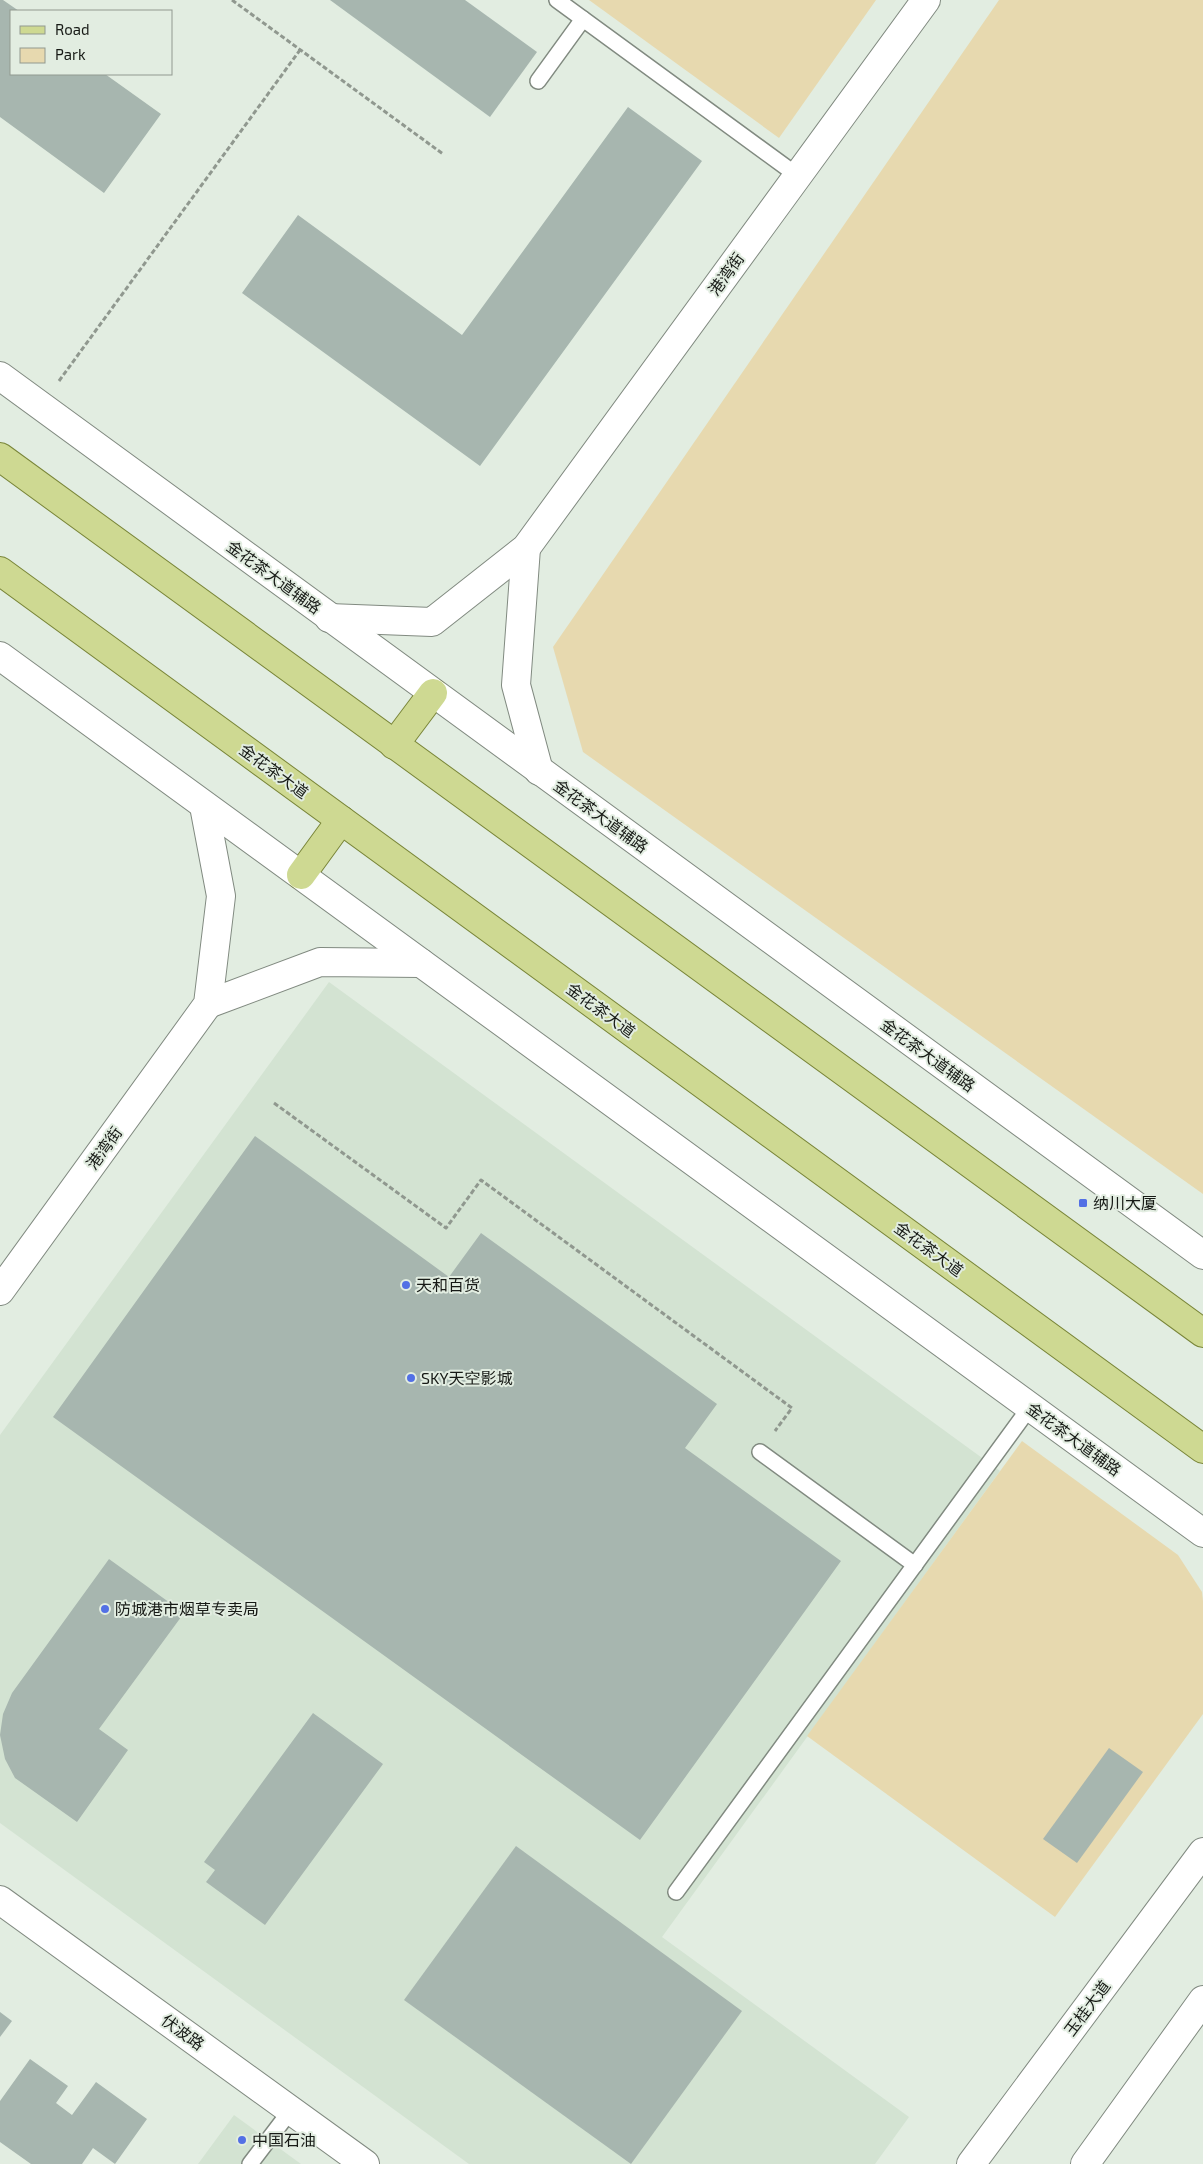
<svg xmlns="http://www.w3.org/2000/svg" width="1203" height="2164" viewBox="0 0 1203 2164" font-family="'Exo 2','Noto Sans SC',sans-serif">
	<rect width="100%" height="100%" fill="#e2ede1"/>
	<g fill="#d3e3d2">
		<polygon points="329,982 1000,1471 662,1937 909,2117 875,2164 469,2164 0,1823 0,1435"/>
		<polygon points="234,2115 301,2164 198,2164"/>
	</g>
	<g fill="#e7d9af">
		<polygon points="589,0 876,0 779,138"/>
		<polygon points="999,0 1203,0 1203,1194 583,752 553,647"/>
		<polygon points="1022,1441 1178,1555 1202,1592 1203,1601 1203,1714 1055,1917 807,1736"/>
	</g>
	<g fill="#a7b6af">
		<polygon points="0,0 3,0 19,11 11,11 11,74 105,74 161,114 104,193 0,117"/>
		<polygon points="330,0 465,0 537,52 490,117"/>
		<polygon points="628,107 702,161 480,466 242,293 298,215 462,335"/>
		<polygon points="255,1136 449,1277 481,1233 717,1404 685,1448 841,1561 640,1840 53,1417"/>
		<polygon points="109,1559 184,1613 99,1729 128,1750 77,1822 15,1778 5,1759 0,1735 3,1714 12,1693"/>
		<polygon points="313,1713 383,1764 265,1925 206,1882 215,1870 204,1862"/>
		<polygon points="1109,1748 1143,1772 1077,1863 1043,1839"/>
		<polygon points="516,1846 742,2011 631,2164 404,2000"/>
		<polygon points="0,2012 12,2021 0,2037"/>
		<polygon points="30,2059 68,2086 56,2103 72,2115 96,2082 147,2119 115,2164 93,2148 82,2164 31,2164 0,2142 0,2101"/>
	</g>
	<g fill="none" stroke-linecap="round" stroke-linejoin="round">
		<defs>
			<g id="lane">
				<polyline points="557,0 798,176"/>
				<polyline points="538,81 583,19"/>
				<polyline points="760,1452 915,1565"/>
				<polyline points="676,1892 1030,1407"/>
				<polyline points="250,2164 291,2110"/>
			</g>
			<g id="street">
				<polyline points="526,548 516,685 539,771"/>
				<polyline points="329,618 432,622 526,548 926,0"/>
				<polyline points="208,1004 320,962 421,963"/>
				<polyline points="0,1291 208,1004 221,896 204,806"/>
				<polyline points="0,1900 365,2164"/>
			</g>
			<g id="secondary">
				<polyline points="0,376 1203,1255"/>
				<polyline points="0,656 1203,1533"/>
				<polyline points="971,2164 1203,1852"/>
				<polyline points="1085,2164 1203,2000"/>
			</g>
			<g id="primary">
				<polyline points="0,457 1203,1333"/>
				<polyline points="0,571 1203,1449"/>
				<polyline points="394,745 433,693"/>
				<polyline points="301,875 341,820"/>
			</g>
		</defs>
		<use href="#lane" stroke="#818a80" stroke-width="18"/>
		<use href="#street" stroke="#818a80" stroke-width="30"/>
		<use href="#secondary" stroke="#818a80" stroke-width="30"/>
		<use href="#primary" stroke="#798538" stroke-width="30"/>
		<g stroke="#90988f" stroke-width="3" stroke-dasharray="5 2.5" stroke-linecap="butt">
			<polyline points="232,0 443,154"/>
			<polyline points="59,381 300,50"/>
			<polyline points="274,1103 446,1228 481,1180 792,1408 775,1431"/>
		</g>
		<use href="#lane" stroke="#fff" stroke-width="15"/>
		<use href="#street" stroke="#fff" stroke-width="28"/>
		<use href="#secondary" stroke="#fff" stroke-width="28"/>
		<use href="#primary" stroke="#ced992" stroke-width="28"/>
	</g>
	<g fill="#5370e5" stroke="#e2ede1" stroke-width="2">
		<rect x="1078" y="1198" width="10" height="10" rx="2.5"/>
		<circle cx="406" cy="1285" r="5"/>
		<circle cx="411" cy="1378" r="5"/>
		<circle cx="105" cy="1609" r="5"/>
		<circle cx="242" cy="2140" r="5"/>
	</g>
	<g text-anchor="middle" stroke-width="4" stroke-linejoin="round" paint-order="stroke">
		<g font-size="16" fill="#171a16" stroke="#e2ede1">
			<text transform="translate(726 274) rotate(-54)" y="6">港湾街</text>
			<text transform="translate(274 577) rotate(36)" y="6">金花茶大道辅路</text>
			<text transform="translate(274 771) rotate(36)" y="6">金花茶大道</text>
			<text transform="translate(601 816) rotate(36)" y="6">金花茶大道辅路</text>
			<text transform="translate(601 1010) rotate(36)" y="6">金花茶大道</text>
			<text transform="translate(928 1055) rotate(36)" y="6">金花茶大道辅路</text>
			<text transform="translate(104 1148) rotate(-54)" y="6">港湾街</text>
			<text transform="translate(929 1249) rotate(36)" y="6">金花茶大道</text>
			<text transform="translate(1074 1439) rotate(36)" y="6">金花茶大道辅路</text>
			<text transform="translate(1087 2008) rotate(-53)" y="6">玉桂大道</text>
			<text transform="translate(183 2032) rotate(36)" y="6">伏波路</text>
		</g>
		<g font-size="16" fill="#171a16" stroke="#e2ede1" text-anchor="start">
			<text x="1093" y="1209">纳川大厦</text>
			<text x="416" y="1291">天和百货</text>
			<text x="421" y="1384">SKY天空影城</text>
			<text x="115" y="1615">防城港市烟草专卖局</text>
			<text x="252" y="2146">中国石油</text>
		</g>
	</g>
	<rect x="10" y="10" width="162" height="65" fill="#e2ede1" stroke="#919990"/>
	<rect x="20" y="26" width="25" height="8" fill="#ced992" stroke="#919990"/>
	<text x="55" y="35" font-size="15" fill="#171a16">Road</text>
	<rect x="20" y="48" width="25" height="15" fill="#e7d9af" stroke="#919990"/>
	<text x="55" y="60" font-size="15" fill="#171a16">Park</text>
</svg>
